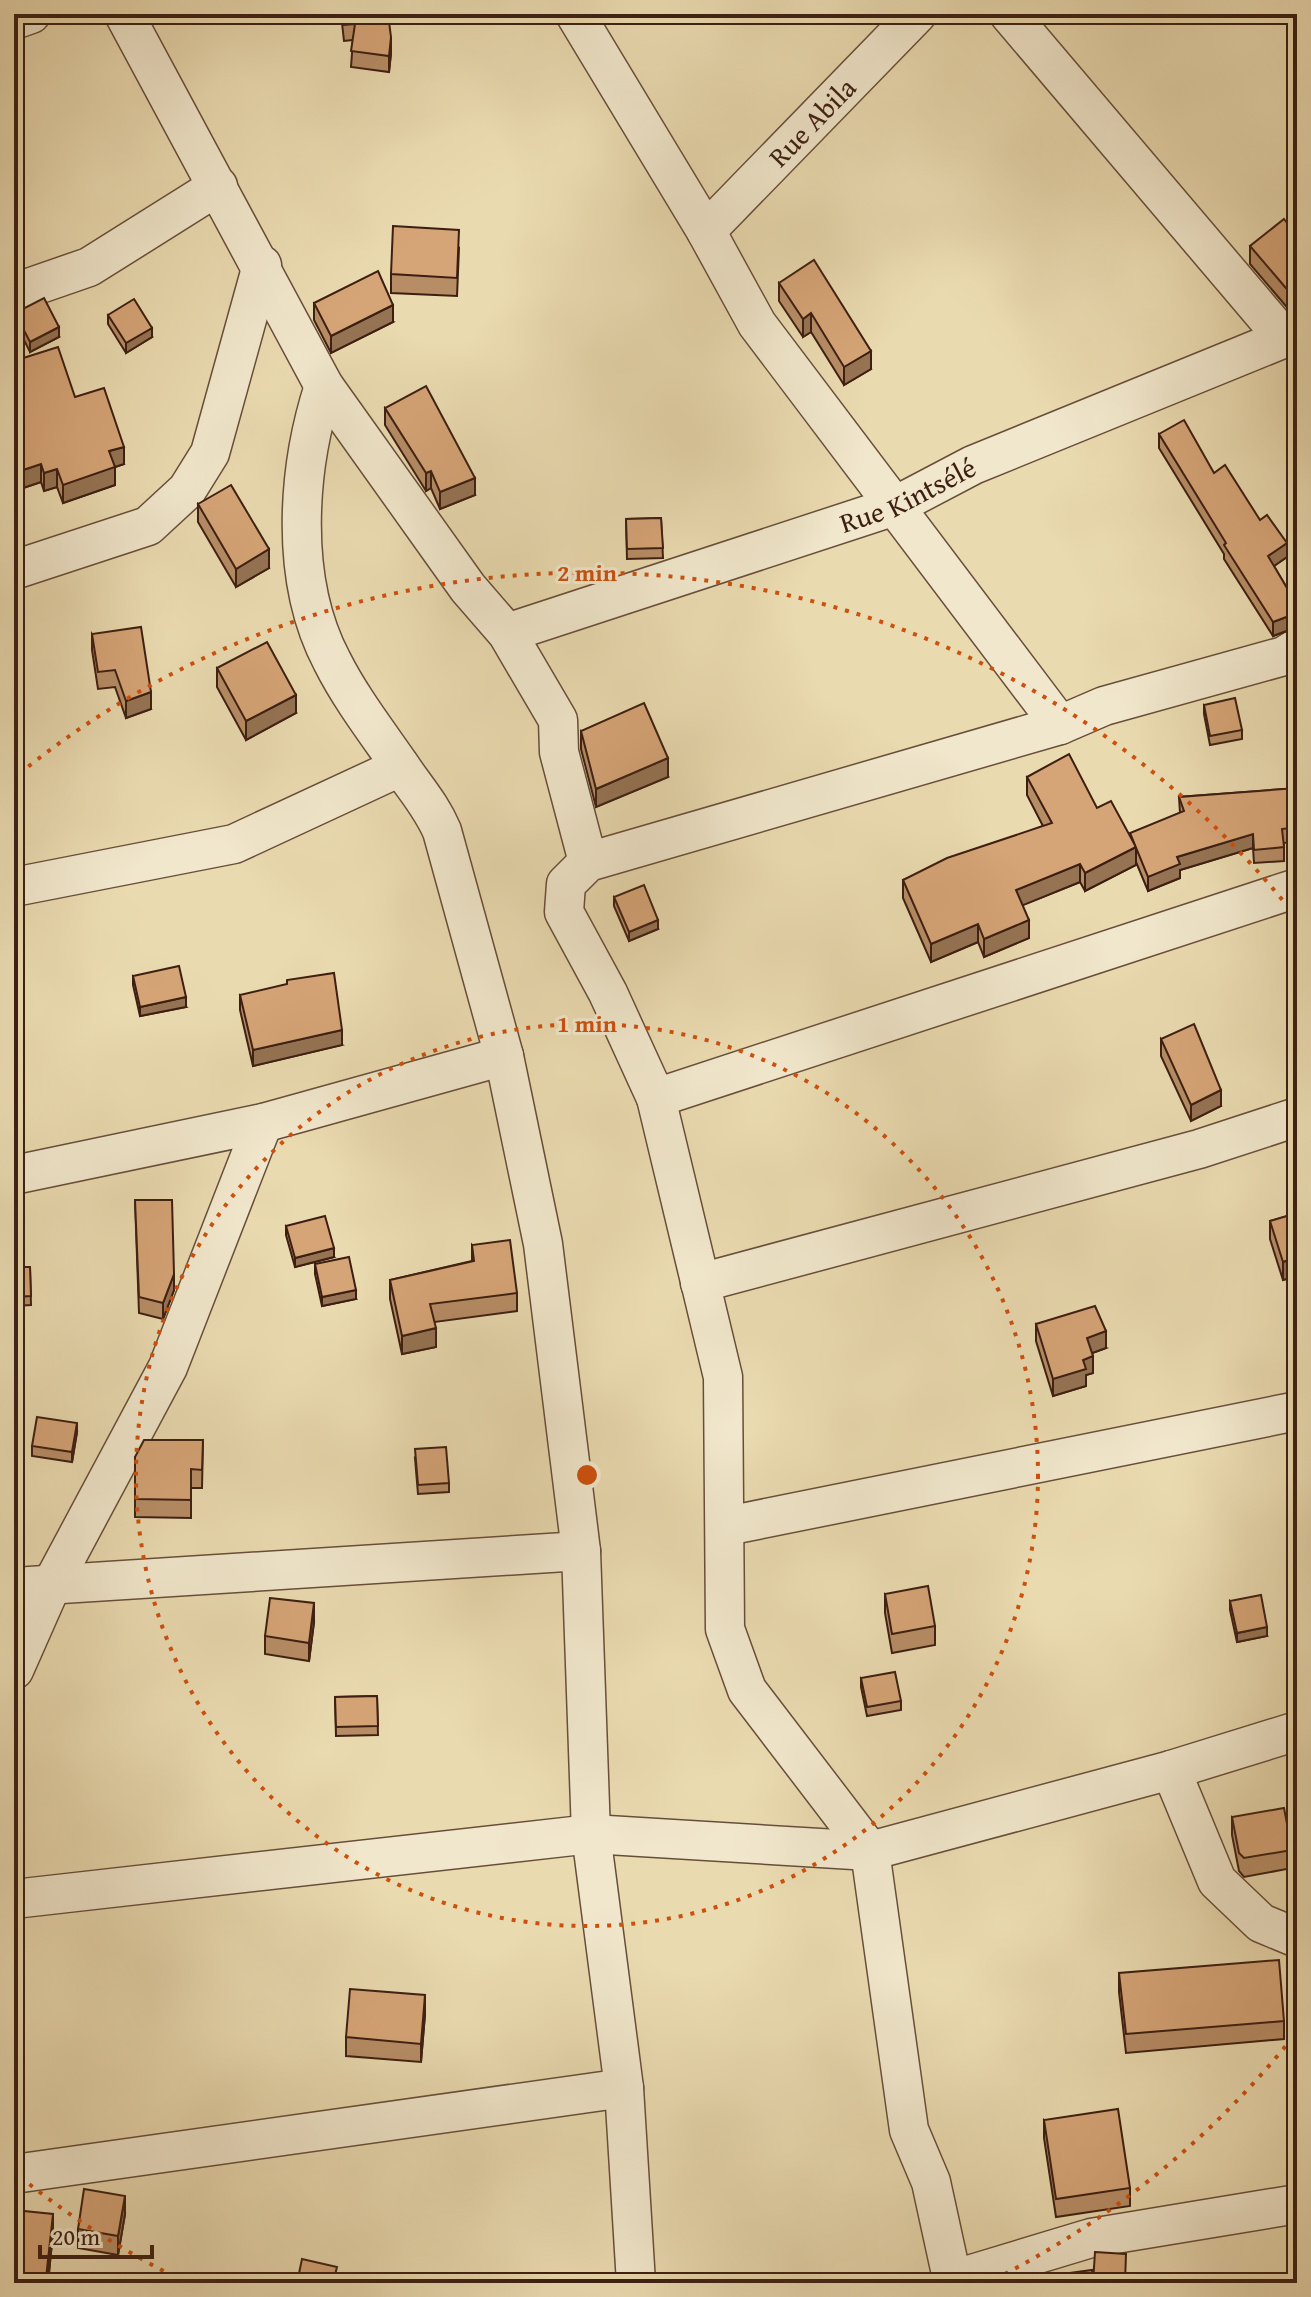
<svg xmlns="http://www.w3.org/2000/svg" width="1311" height="2297" viewBox="0 0 1311 2297" font-family="'Gentium Book Plus',serif">
	<rect width="100%" height="100%" fill="#eadab0"/>
	<filter id="stains"><feTurbulence type="fractalNoise" baseFrequency=".0025" numOctaves="4"/><feColorMatrix values="0 0 0 0 .2 0 0 0 0 .09 0 0 0 0 .02 0 0 0 .5 -.17"/></filter>
	<radialGradient id="worn" r=".72"><stop offset=".6" stop-color="#630" stop-opacity="0"/><stop offset="1" stop-color="#630" stop-opacity=".3"/></radialGradient>
	<g fill="none" stroke-linecap="round" stroke-linejoin="round">
		<defs>
			<g id="minor">
				<polyline points="124,14 324,386 468,588 507,633 558,720 559,752 588,862"/>
				<polyline points="575,14 706,231 757,324 1060,725"/>
				<polyline points="1009,14 1284,338"/>
				<polyline points="14,20 31,14"/>
				<path id="s1" d="M706,231L917,14"/>
				<polyline points="14,293 89,267 218,186"/>
				<path d="M324,386C297,469 289,580 332,661C350,697 376,731 399,764C414,787 431,805 442,831L504,1056L543,1244L581,1551L591,1834L624,2088L636,2283"/>
				<polyline points="14,570 148,526 187,490 210,453 262,265"/>
				<path id="s2" d="M507,633L895,506L973,465L1297,333"/>
				<polyline points="14,887 234,844 400,767"/>
				<polyline points="656,1098 1297,888"/>
				<polyline points="14,1175 263,1123 504,1056"/>
				<polyline points="700,1283 1199,1149 1297,1117"/>
				<polyline points="727,1526 1297,1411"/>
				<polyline points="14,1587 581,1551"/>
				<polyline points="14,1670 52,1584 168,1367 263,1123"/>
				<polyline points="1171,1770 1217,1881 1261,1923 1297,1938"/>
				<polyline points="14,1899 591,1834 870,1851 1171,1770 1297,1731"/>
				<polyline points="14,2174 624,2088"/>
				<polyline points="952,2280 1091,2238 1297,2204"/>
				<polyline points="953,2283 931,2182 909,2130 870,1851 747,1690 725,1629 723,1377 656,1098 608,993 564,912 566,884 588,862 1060,725 1104,706 1284,656 1297,648"/>
			</g>
		</defs>
		<use href="#minor" stroke="#684e3a" stroke-width="41"/>
		<use href="#minor" stroke="#f1e7cc" stroke-width="38"/>
	</g>
	<g fill="#b78d66" stroke="#3d1f12" stroke-width="2">
		<polygon points="341,14 388,14 391,53 389,72 351,67 353,40 344,41"/>
		<polygon points="1297,236 1297,313 1291,312 1250,264 1250,246"/>
		<polygon points="459,248 457,296 391,293 391,274"/>
		<polygon points="779,283 871,369 844,385 811,332 803,337 779,301"/>
		<polygon points="314,303 393,322 331,353 314,320"/>
		<polygon points="15,313 59,337 30,352 15,322"/>
		<polygon points="108,315 152,337 126,353 108,324"/>
		<polygon points="17,360 75,397 124,464 115,467 115,485 63,503 57,487 44,491 41,482 14,491 14,366 17,366"/>
		<polygon points="385,408 475,495 440,509 431,488 426,491 385,425"/>
		<polygon points="1159,434 1214,473 1260,520 1287,557 1274,566 1297,605 1297,627 1273,636 1224,559 1224,554 1159,448"/>
		<polygon points="198,504 269,568 236,587 198,522"/>
		<polygon points="661,518 663,558 627,559 626,519"/>
		<polygon points="92,634 151,709 126,718 115,687 98,689 92,650"/>
		<polygon points="217,668 296,713 246,740 217,687"/>
		<polygon points="1204,705 1242,730 1242,739 1210,745 1204,714"/>
		<polygon points="1297,719 1297,741 1295,734 1295,720"/>
		<polygon points="581,731 668,777 596,807 581,749"/>
		<polygon points="1027,777 1097,808 1130,835 1180,813 1179,797 1297,788 1297,841 1284,843 1284,861 1254,863 1253,848 1180,870 1180,878 1148,891 1136,862 1136,865 1085,891 1080,882 1022,905 1029,938 984,957 978,942 931,962 903,898 903,880 1043,826 1027,795"/>
		<polygon points="614,897 658,929 629,941 614,906"/>
		<polygon points="1297,932 1297,973 1291,952 1291,934"/>
		<polygon points="133,976 186,1007 140,1016 133,985"/>
		<polygon points="240,995 342,1045 253,1066 240,1010"/>
		<polygon points="1161,1039 1221,1106 1191,1121 1161,1056"/>
		<polygon points="135,1200 174,1290 163,1319 139,1313"/>
		<polygon points="1297,1213 1297,1276 1283,1280 1270,1239 1270,1221"/>
		<polygon points="286,1226 334,1257 295,1267 286,1235"/>
		<polygon points="472,1245 517,1293 517,1311 434,1322 436,1347 402,1354 390,1299 390,1280 472,1261"/>
		<polygon points="315,1264 356,1299 322,1306 315,1274"/>
		<polygon points="14,1267 30,1267 31,1305 14,1306"/>
		<polygon points="1036,1324 1106,1348 1092,1353 1093,1373 1086,1375 1086,1386 1053,1396 1036,1341"/>
		<polygon points="77,1432 72,1462 32,1456 32,1446"/>
		<polygon points="203,1440 202,1488 191,1488 191,1518 135,1517 135,1457"/>
		<polygon points="415,1458 449,1483 449,1492 418,1494"/>
		<polygon points="885,1594 935,1626 935,1645 892,1653 885,1613"/>
		<polygon points="1230,1601 1267,1636 1237,1642 1230,1610"/>
		<polygon points="314,1622 309,1661 265,1654 265,1636"/>
		<polygon points="861,1678 901,1701 901,1710 867,1716 861,1687"/>
		<polygon points="377,1696 378,1735 336,1736 335,1697"/>
		<polygon points="1232,1817 1292,1850 1292,1868 1244,1877 1239,1871 1232,1835"/>
		<polygon points="1119,1973 1284,2021 1284,2039 1126,2053 1119,1992"/>
		<polygon points="425,2014 421,2062 346,2056 346,2037"/>
		<polygon points="1044,2120 1130,2188 1130,2206 1056,2217 1044,2138"/>
		<polygon points="14,2210 53,2232 48,2283 14,2283"/>
		<polygon points="125,2214 118,2255 78,2248 78,2229"/>
	</g>
	<g fill="#957353" stroke="#3d1f12" stroke-width="2">
		<polygon points="391,37 391,53 389,72 389,56"/>
		<polygon points="393,305 393,322 331,353 331,336"/>
		<polygon points="811,313 811,332 803,337 803,319"/>
		<polygon points="59,327 59,337 30,352 30,342"/>
		<polygon points="152,328 152,337 126,353 126,343"/>
		<polygon points="871,351 871,369 844,385 844,367"/>
		<polygon points="124,447 124,464 115,467 115,485 63,503 63,485 109,451"/>
		<polygon points="41,464 41,482 14,491 14,473"/>
		<polygon points="57,469 57,487 44,491 44,473"/>
		<polygon points="431,471 431,488 426,491 426,473"/>
		<polygon points="475,478 475,495 440,509 440,492"/>
		<polygon points="1287,543 1287,557 1268,570 1268,556"/>
		<polygon points="269,549 269,568 236,587 236,569"/>
		<polygon points="1297,613 1297,627 1273,636 1273,622"/>
		<polygon points="151,692 151,709 126,718 126,701"/>
		<polygon points="296,695 296,713 246,740 246,721"/>
		<polygon points="668,758 668,777 596,807 596,789"/>
		<polygon points="1253,834 1253,848 1180,870 1180,878 1148,891 1148,877 1177,857"/>
		<polygon points="1136,847 1136,865 1085,891 1085,873"/>
		<polygon points="1080,864 1080,882 1016,908 1016,890"/>
		<polygon points="658,920 658,929 629,941 629,932"/>
		<polygon points="1029,920 1029,938 984,957 984,939"/>
		<polygon points="978,924 978,942 931,962 931,944"/>
		<polygon points="186,997 186,1007 140,1016 140,1007"/>
		<polygon points="342,1030 342,1045 253,1066 253,1050"/>
		<polygon points="1221,1090 1221,1106 1191,1121 1191,1105"/>
		<polygon points="334,1248 334,1257 295,1267 295,1258"/>
		<polygon points="1297,1257 1297,1276 1283,1280 1283,1262"/>
		<polygon points="174,1274 174,1290 163,1319 163,1303"/>
		<polygon points="356,1290 356,1299 322,1306 322,1297"/>
		<polygon points="436,1328 436,1347 402,1354 402,1336"/>
		<polygon points="1106,1331 1106,1348 1087,1355 1087,1338"/>
		<polygon points="1093,1356 1093,1373 1086,1375 1086,1386 1053,1396 1053,1379 1083,1360"/>
		<polygon points="77,1423 77,1432 72,1462 72,1452"/>
		<polygon points="314,1603 314,1622 309,1661 309,1643"/>
		<polygon points="1267,1627 1267,1636 1237,1642 1237,1633"/>
		<polygon points="425,1995 425,2014 421,2062 421,2044"/>
		<polygon points="125,2196 125,2214 118,2255 118,2236"/>
		<polygon points="53,2214 53,2232 48,2283 46,2283"/>
	</g>
	<g fill="#d5a477" stroke="#3d1f12" stroke-width="2">
		<polygon points="343,14 388,14 391,37 389,56 351,51 355,24 344,25"/>
		<polygon points="1284,219 1297,236 1297,295 1291,294 1250,246"/>
		<polygon points="393,226 459,230 457,278 391,274"/>
		<polygon points="814,260 871,351 844,367 811,313 803,319 779,283"/>
		<polygon points="378,271 393,305 331,336 314,303"/>
		<polygon points="44,298 59,327 30,342 15,313"/>
		<polygon points="134,299 152,328 126,343 108,315"/>
		<polygon points="58,347 75,397 104,388 124,447 109,451 115,467 63,485 57,469 44,473 41,464 14,473 14,366 19,366 17,360"/>
		<polygon points="426,386 475,478 440,492 431,471 426,473 385,408"/>
		<polygon points="1184,420 1214,473 1225,465 1260,520 1267,515 1287,543 1268,556 1297,605 1297,613 1273,622 1224,545 1226,543 1159,434"/>
		<polygon points="231,485 269,549 236,569 198,504"/>
		<polygon points="661,518 663,548 627,549 626,519"/>
		<polygon points="141,627 151,692 126,701 115,670 98,672 92,634"/>
		<polygon points="267,642 296,695 246,721 217,668"/>
		<polygon points="1235,698 1242,730 1210,736 1204,705"/>
		<polygon points="644,703 668,758 596,789 581,731"/>
		<polygon points="1069,754 1097,808 1111,801 1136,847 1085,873 1080,864 1016,890 1029,920 984,939 978,924 931,944 903,880 947,858 1052,823 1027,777"/>
		<polygon points="1297,788 1297,827 1282,829 1284,847 1254,850 1253,834 1177,857 1180,864 1148,877 1130,833 1184,811 1179,797"/>
		<polygon points="644,885 658,920 629,932 614,897"/>
		<polygon points="1297,932 1297,955 1291,934"/>
		<polygon points="179,966 186,997 140,1007 133,976"/>
		<polygon points="334,973 342,1030 253,1050 240,995 287,984 287,980"/>
		<polygon points="1194,1024 1221,1090 1191,1105 1161,1039"/>
		<polygon points="135,1200 172,1200 174,1274 163,1303 139,1297"/>
		<polygon points="1297,1213 1297,1257 1283,1262 1270,1221"/>
		<polygon points="325,1216 334,1248 295,1258 286,1226"/>
		<polygon points="510,1240 517,1293 430,1304 436,1328 402,1336 390,1280 474,1261 472,1245"/>
		<polygon points="349,1257 356,1290 322,1297 315,1264"/>
		<polygon points="14,1267 30,1267 31,1296 14,1297"/>
		<polygon points="1095,1306 1106,1331 1087,1338 1093,1356 1083,1360 1086,1369 1053,1379 1036,1324"/>
		<polygon points="37,1417 77,1423 72,1452 32,1446"/>
		<polygon points="144,1440 203,1440 202,1470 191,1469 191,1500 135,1499 135,1457"/>
		<polygon points="446,1447 449,1483 418,1485 415,1449"/>
		<polygon points="928,1586 935,1626 892,1634 885,1594"/>
		<polygon points="1261,1595 1267,1627 1237,1633 1230,1601"/>
		<polygon points="270,1598 314,1603 309,1643 265,1636"/>
		<polygon points="895,1672 901,1701 867,1707 861,1678"/>
		<polygon points="377,1696 378,1726 336,1727 335,1697"/>
		<polygon points="1284,1808 1292,1850 1244,1858 1239,1853 1232,1817"/>
		<polygon points="1279,1960 1284,2021 1126,2034 1119,1973"/>
		<polygon points="350,1989 425,1995 421,2044 346,2037"/>
		<polygon points="1118,2109 1130,2188 1056,2199 1044,2120"/>
		<polygon points="84,2189 125,2196 118,2236 78,2229"/>
		<polygon points="14,2210 53,2214 46,2278 14,2274"/>
		<polygon points="1095,2252 1126,2254 1125,2283 1093,2283"/>
		<polygon points="302,2259 337,2267 333,2283 297,2283"/>
		<polygon points="1092,2270 1093,2283 1034,2283 1033,2278"/>
		<polygon points="219,2275 267,2282 267,2283 217,2283"/>
	</g>
	<g fill="none" stroke="#ce500d" stroke-width="4" stroke-dasharray="4 8">
		<circle cx="587" cy="1475" r="451"/>
		<path d="M1293 2037A902 902 0 0 1 989 2282M185 2282A902 902 0 0 1 19 2176M19 774A902 902 0 0 1 1293 913"/>
	</g>
	<g text-anchor="middle" stroke-width="6" stroke-linejoin="round" paint-order="stroke">
		<g font-size="28" fill="#3d1f12" stroke="#f1e7cc">
			<text dy="10" stroke="none"><textPath href="#s1" startOffset="152">Rue Abila</textPath></text>
			<text dy="10" stroke="none"><textPath href="#s2" startOffset="424">Rue Kintsélé</textPath></text>
		</g>
	</g>
	<circle cx="587" cy="1475" r="12" fill="#ce500d" stroke="#f1e7cc" stroke-width="4"/>
	<g font-size="24" text-anchor="middle" font-weight="bold" fill="#ce500d" stroke="#f1e7cc" stroke-width="6" stroke-linejoin="round" paint-order="stroke">
		<text x="587" y="581">2 min</text>
		<text x="587" y="1032">1 min</text>
	</g>
	<rect width="1311" height="2297" fill="none" stroke="#eadab0" stroke-width="48"/>
	<rect x="16" y="16" width="1279" height="2265" fill="none" stroke="#3d1f12" stroke-width="4"/>
	<rect x="24" y="24" width="1263" height="2249" fill="none" stroke="#3d1f12" stroke-width="2"/>
	<path d="M40 2245v12h112v-12" fill="none" stroke="#3d1f12" stroke-width="4"/>
	<text x="52" y="2245" font-size="24" fill="#3d1f12" stroke="#f1e7cc" stroke-width="6" paint-order="stroke">20 m</text>
	<rect width="100%" height="100%" filter="url(#stains)"/>
	<rect width="100%" height="100%" fill="url(#worn)"/>
</svg>
